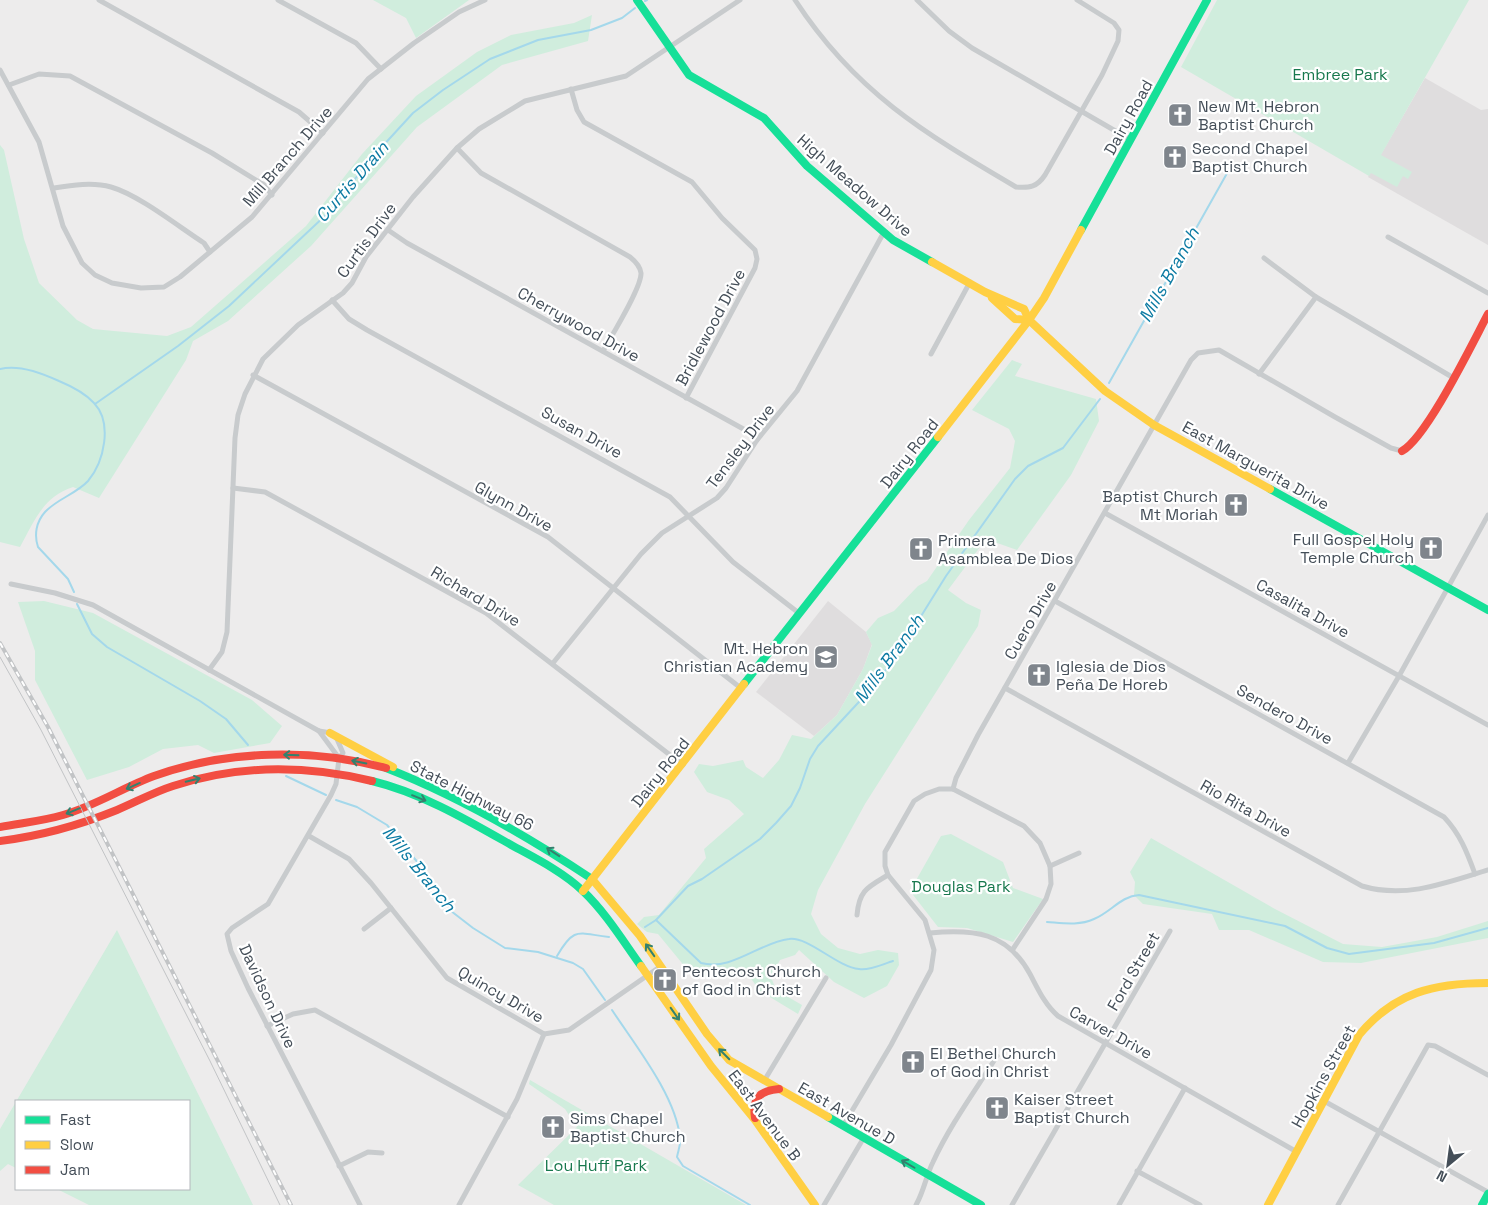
<svg xmlns="http://www.w3.org/2000/svg" width="1488" height="1205" viewBox="0 0 1488 1205" font-family="'Space Grotesk',sans-serif">
	<rect width="100%" height="100%" fill="#edecec"/>
	<g fill="#dfddde">
		<polygon points="1425,78 1481,110 1488,109 1488,245 1368,177"/>
		<polygon points="828,601 866,632 872,644 863,669 837,715 814,736 756,692"/>
	</g>
	<g fill="#d0eddd">
		<polygon points="373,0 469,0 416,38 406,18"/>
		<polygon points="1217,0 1469,0 1381,155 1412,172 1408,179 1403,176 1397,187 1371,173 1369,176 1181,67"/>
		<path d="M592,15L588,41L502,65L417,127L311,246L228,321L193,341L186,360L99,498L73,487C43,497 35,520 20,547L0,542V145L4,150L24,239L39,283L77,320L93,329L167,336L191,327L306,226L362,154L416,96L477,52L511,35L574,23Z"/>
		<polygon points="1012,360 1022,364 1015,376 1096,399 1099,421 1071,475 1017,550 986,539 948,590 966,603 981,610 978,626 865,804 818,890 811,914 821,934 838,948 860,954 878,950 898,953 899,965 887,986 864,998 834,982 799,950 795,955 780,960 771,977 776,990 802,1005 798,1014 760,991 752,980 736,973 702,977 686,968 658,934 647,932 637,924 644,917 659,915 706,858 704,849 744,814 729,800 707,792 694,772 699,764 713,766 743,760 746,767 763,778 779,760 792,735 811,739 837,715 863,669 872,645 866,632 878,618 894,611 918,586 927,581 969,520 1010,468 1015,441 1009,429 972,410"/>
		<polygon points="44,601 93,613 252,700 282,726 270,743 214,753 198,745 163,749 129,767 87,780 35,680 35,651 18,602"/>
		<polygon points="951,834 1003,862 1013,888 1043,899 1013,942 967,928 938,927 910,891 941,836"/>
		<polygon points="1151,838 1275,909 1343,944 1382,947 1437,937 1488,921 1488,938 1361,963 1323,962 1249,930 1219,930 1212,914 1143,904 1134,895 1135,882 1130,872"/>
		<polygon points="117,930 253,1205 89,1205 57,1189 189,1189 189,1101 16,1101 16,1168 8,1164 0,1171 0,1129"/>
		<polygon points="530,1080 746,1205 554,1205 518,1185 577,1127 565,1109 529,1084"/>
	</g>
	<g fill="none" stroke-linecap="round" stroke-linejoin="round">
		<g stroke="#a4d8eb" stroke-width="2">
			<polyline points="645,1 647,0"/>
			<path d="M0,369C19,364 42,373 59,381C71,386 85,393 94,403C113,423 104,462 88,481C76,494 57,499 45,512C36,522 34,535 38,547L68,579L74,592"/>
			<polyline points="1109,383 1230,168"/>
			<polyline points="95,404 178,346 229,306 329,212 369,161 413,113 443,90 490,59 538,40 591,30 622,18 635,8"/>
			<polyline points="77,604 92,634 107,647 200,701 226,719 248,745"/>
			<polyline points="286,776 326,795"/>
			<polyline points="336,800 357,807 387,825 428,875 451,911 473,928 505,948 538,952 573,963 583,969 605,1000"/>
			<path d="M656,920L701,963C733,971 758,943 789,939C808,936 837,967 859,969C869,971 883,964 893,961"/>
			<path d="M1047,922C1062,923 1079,926 1094,919C1111,912 1121,896 1139,895L1285,926L1327,948L1349,954L1434,943L1488,928"/>
			<polyline points="645,927 656,920 688,886 702,879 760,839 776,823 791,806 800,788 810,759 818,746 870,690 895,658 946,576 1015,479 1028,466 1063,448 1100,399"/>
			<path d="M557,956C575,925 579,934 609,937"/>
			<path d="M612,1010C635,1045 676,1096 680,1138C681,1145 678,1151 677,1157L683,1166L750,1205"/>
		</g>
		<g stroke="#c8cbcd" stroke-width="5">
			<polyline points="99,0 299,112 323,133"/>
			<polyline points="278,0 356,43 381,69"/>
			<path d="M795,0C855,92 924,133 1016,187C1030,188 1037,187 1045,175L1102,75L1118,41L1119,30L1114,23L1077,0"/>
			<polyline points="917,0 949,31 972,48 1131,140"/>
			<polyline points="0,70 39,142 63,226 82,263 95,275 112,283 141,288 164,287 180,277 252,217 368,79 414,43 459,12 485,0"/>
			<polyline points="9,85 39,74 70,76 212,153 264,185 272,195"/>
			<polyline points="571,89 577,110 584,122 692,182 722,218 755,250 757,259 755,268 686,398"/>
			<path d="M457,148L481,173L630,257C635,261 640,266 641,273C642,287 611,337 603,351"/>
			<path d="M54,188C72,185 93,182 111,187C139,195 179,227 204,243L210,252"/>
			<polyline points="388,230 407,243 747,431 757,440"/>
			<polyline points="1388,237 1488,293"/>
			<polyline points="1264,258 1316,297 1452,377"/>
			<polyline points="332,300 349,319 367,330 670,497 733,562 800,614"/>
			<polyline points="931,354 970,282"/>
			<polyline points="1259,374 1316,297"/>
			<polyline points="253,375 548,537 742,689"/>
			<polyline points="233,488 265,492 486,613 683,765"/>
			<polyline points="1105,513 1488,725"/>
			<polyline points="11,584 55,593 93,605 319,731 331,733"/>
			<path d="M1055,601L1444,817C1460,834 1467,852 1475,874"/>
			<polyline points="553,663 641,554 662,533 717,498 726,488 757,440 797,391 884,232"/>
			<polyline points="209,670 222,652 227,632 235,438 238,415 245,394 263,359 298,325 343,293 352,283 366,257 413,197 457,148 479,129 525,101 626,76 740,0"/>
			<path d="M1005,688L1362,886C1405,899 1446,883 1488,870"/>
			<polyline points="319,731 339,758"/>
			<polyline points="337,739 343,753 339,758 336,784 331,795 268,904 232,928 227,934 231,951 248,988 360,1205"/>
			<polyline points="1348,763 1399,676 1488,515"/>
			<polyline points="953,789 956,778 978,735 1191,360 1198,353 1219,350 1335,417 1391,448 1402,451"/>
			<polyline points="309,836 349,859 371,883 447,978 544,1034 569,1030 661,966"/>
			<polyline points="1050,866 1079,853"/>
			<path d="M857,915C859,890 868,887 888,875"/>
			<polyline points="364,929 391,908"/>
			<path d="M930,933C974,929 1007,932 1030,974C1038,989 1045,1005 1058,1016L1297,1152"/>
			<polyline points="267,1026 293,1014 315,1010 508,1117"/>
			<polyline points="764,1081 826,978"/>
			<polyline points="1324,1101 1488,1192"/>
			<polyline points="843,1126 891,1045 931,970 934,950 925,920 888,875 885,866 885,852 914,801 925,794 939,789 953,789 1024,826 1040,843 1050,866 1051,884 1046,899 1013,949"/>
			<polyline points="339,1166 368,1152 382,1153"/>
			<polyline points="1137,1171 1200,1205"/>
			<polyline points="459,1205 517,1099 544,1034"/>
			<polyline points="824,1205 863,1139"/>
			<path d="M916,1205C924,1191 926,1176 933,1162C950,1125 975,1091 997,1056"/>
			<polyline points="1012,1205 1170,931"/>
			<polyline points="1119,1205 1185,1088"/>
			<polyline points="1338,1205 1428,1045 1435,1046 1488,1075"/>
		</g>
		<g stroke="#16e098" stroke-width="8">
			<polyline points="637,0 689,75 764,118 807,166 893,240 932,262"/>
			<polyline points="1081,230 1207,0"/>
			<polyline points="1270,489 1488,610"/>
			<polyline points="744,684 938,437"/>
			<path d="M386,768C458,796 527,836 592,879"/>
			<path d="M372,781C422,793 469,821 513,846C537,859 563,872 583,891C606,913 623,941 641,966"/>
			<polyline points="828,1117 981,1205"/>
			<polyline points="1482,1205 1488,1194"/>
		</g>
		<g stroke="#ffcf43" stroke-width="8">
			<polyline points="932,262 985,292 1024,309 1029,320 1105,391 1154,425 1270,489"/>
			<polyline points="992,298 1015,319 1029,320"/>
			<polyline points="938,437 1029,320 1044,298 1081,230"/>
			<polyline points="330,733 393,767"/>
			<polyline points="592,879 640,936 707,1034 729,1060 828,1117"/>
			<polyline points="583,891 744,684"/>
			<polyline points="641,966 711,1066 755,1120 815,1205"/>
			<path d="M1268,1205L1359,1035C1395,992 1434,983 1488,983"/>
		</g>
		<g stroke="#f24e42" stroke-width="8">
			<path d="M1402,451C1427,437 1472,344 1488,314"/>
			<path d="M0,827C21,823 43,821 63,815C95,806 124,787 154,776C227,750 311,748 386,768"/>
			<path d="M0,841C40,836 80,825 117,810C136,802 154,792 173,786C237,765 306,765 372,781"/>
			<path d="M755,1118C752,1098 759,1091 779,1089"/>
		</g>
		<polyline stroke="#c2c4c6" stroke-width="1" points="0,657 41,730 210,1061 280,1205"/>
		<defs>
			<polyline id="rail" points="0,643 48,727 291,1205"/>
		</defs>
		<use href="#rail" stroke="#c2c4c6" stroke-width="4"/>
		<use href="#rail" stroke="#fff" stroke-width="2" stroke-dasharray="5.5" stroke-linecap="butt"/>
	</g>
	<defs><path id="oneway-shaft" d="M-6 0H5M1.5-3L5.5 0L1.5 3" fill="none" stroke-width="1.6" stroke-linecap="round" stroke-linejoin="round" transform="scale(1.25)"/></defs>
	<g stroke="#34816e">
		<use href="#oneway-shaft" transform="translate(291 755) rotate(-178)"/>
		<use href="#oneway-shaft" transform="translate(359 762) rotate(-169)"/>
		<use href="#oneway-shaft" transform="translate(193 780) rotate(-13)"/>
		<use href="#oneway-shaft" transform="translate(133 786) rotate(156)"/>
		<use href="#oneway-shaft" transform="translate(419 798) rotate(22)"/>
		<use href="#oneway-shaft" transform="translate(73 811) rotate(158)"/>
		<use href="#oneway-shaft" transform="translate(553 852) rotate(-147)"/>
		<use href="#oneway-shaft" transform="translate(650 950) rotate(-125)"/>
		<use href="#oneway-shaft" transform="translate(675 1014) rotate(55)"/>
		<use href="#oneway-shaft" transform="translate(724 1054) rotate(-135)"/>
		<use href="#oneway-shaft" transform="translate(908 1164) rotate(-150)"/>
	</g>
	<defs>
		<symbol id="church-square" viewBox="-11 -11 22 22"><rect x="-9" y="-9" width="18" height="18" rx="4" fill="#7f858c" stroke="#fff"/><path d="M-1.2-6h2.4v3.5h3.3v2.4h-3.3V6h-2.4V-.1h-3.3v-2.4h3.3Z" fill="#fff"/></symbol>
		<symbol id="school-square" viewBox="-11 -11 22 22"><rect x="-9" y="-9" width="18" height="18" rx="4" fill="#7f858c" stroke="#fff"/><path d="M0-5L7-2L0 1L-7-2ZM-4 1L0 2.5L4 1V4Q0 6-4 4Z" fill="#fff"/></symbol>
	</defs>
	<g fill-rule="evenodd">
		<use href="#church-square" x="1166" y="101" width="28" height="28"/>
		<use href="#church-square" x="1161" y="143" width="28" height="28"/>
		<use href="#church-square" x="1222" y="491" width="28" height="28"/>
		<use href="#church-square" x="1417" y="534" width="28" height="28"/>
		<use href="#church-square" x="907" y="535" width="28" height="28"/>
		<use href="#school-square" x="812" y="643" width="28" height="28"/>
		<use href="#church-square" x="1025" y="661" width="28" height="28"/>
		<use href="#church-square" x="651" y="966" width="28" height="28"/>
		<use href="#church-square" x="899" y="1048" width="28" height="28"/>
		<use href="#church-square" x="983" y="1094" width="28" height="28"/>
		<use href="#church-square" x="539" y="1113" width="28" height="28"/>
	</g>
	<g text-anchor="middle" stroke-width="4.5" stroke-linejoin="round" paint-order="stroke">
		<g font-size="16" fill="#17784d" stroke="#fff">
			<text x="1340" y="80">Embree Park</text>
			<text x="961" y="892">Douglas Park</text>
			<text x="596" y="1171">Lou Huff Park</text>
		</g>
		<g font-size="16" fill="#444e58" stroke="#fff" text-anchor="start">
			<text x="1198" y="112">New Mt. Hebron<tspan x="1198" dy="18">Baptist Church</tspan></text>
			<text x="1192" y="154">Second Chapel<tspan x="1192" dy="18">Baptist Church</tspan></text>
			<text x="1218" y="502" text-anchor="end">Baptist Church<tspan x="1218" dy="18">Mt Moriah</tspan></text>
			<text x="1414" y="545" text-anchor="end">Full Gospel Holy<tspan x="1414" dy="18">Temple Church</tspan></text>
			<text x="938" y="546">Primera<tspan x="938" dy="18">Asamblea De Dios</tspan></text>
			<text x="808" y="654" text-anchor="end">Mt. Hebron<tspan x="808" dy="18">Christian Academy</tspan></text>
			<text x="1056" y="672">Iglesia de Dios<tspan x="1056" dy="18">Peña De Horeb</tspan></text>
			<text x="682" y="977">Pentecost Church<tspan x="682" dy="18">of God in Christ</tspan></text>
			<text x="930" y="1059">El Bethel Church<tspan x="930" dy="18">of God in Christ</tspan></text>
			<text x="1014" y="1105">Kaiser Street<tspan x="1014" dy="18">Baptist Church</tspan></text>
			<text x="570" y="1124">Sims Chapel<tspan x="570" dy="18">Baptist Church</tspan></text>
		</g>
		<g font-size="16" fill="#444e58" stroke="#fff">
			<text transform="translate(1128 117) rotate(-61)" y="6">Dairy Road</text>
			<text transform="translate(287 156) rotate(-49)" y="6">Mill Branch Drive</text>
			<text transform="translate(855 185) rotate(41)" y="6">High Meadow Drive</text>
			<text transform="translate(366 240) rotate(-54)" y="6">Curtis Drive</text>
			<text transform="translate(579 324) rotate(29)" y="6">Cherrywood Drive</text>
			<text transform="translate(710 327) rotate(-62)" y="6">Bridlewood Drive</text>
			<text transform="translate(582 432) rotate(29)" y="6">Susan Drive</text>
			<text transform="translate(740 446) rotate(-53)" y="6">Tensley Drive</text>
			<text transform="translate(909 453) rotate(-52)" y="6">Dairy Road</text>
			<text transform="translate(1256 465) rotate(29)" y="6">East Marguerita Drive</text>
			<text transform="translate(514 506) rotate(29)" y="6">Glynn Drive</text>
			<text transform="translate(476 596) rotate(31)" y="6">Richard Drive</text>
			<text transform="translate(1303 608) rotate(29)" y="6">Casalita Drive</text>
			<text transform="translate(1030 620) rotate(-60)" y="6">Cuero Drive</text>
			<text transform="translate(1285 714) rotate(29)" y="6">Sendero Drive</text>
			<text transform="translate(660 772) rotate(-52)" y="6">Dairy Road</text>
			<text transform="translate(472 795) rotate(27)" y="6">State Highway 66</text>
			<text transform="translate(1246 808) rotate(29)" y="6">Rio Rita Drive</text>
			<text transform="translate(1133 971) rotate(-60)" y="6">Ford Street</text>
			<text transform="translate(501 994) rotate(30)" y="6">Quincy Drive</text>
			<text transform="translate(268 996) rotate(65)" y="6">Davidson Drive</text>
			<text transform="translate(1111 1032) rotate(29)" y="6">Carver Drive</text>
			<text transform="translate(1323 1076) rotate(-61)" y="6">Hopkins Street</text>
			<text transform="translate(847 1113) rotate(30)" y="6">East Avenue D</text>
			<text transform="translate(765 1115) rotate(53)" y="6">East Avenue B</text>
		</g>
		<g font-size="18" font-style="italic" fill="#0d7ba3" stroke="#fff">
			<text transform="translate(352 182) rotate(-49)" y="6">Curtis Drain</text>
			<text transform="translate(1169 275) rotate(-61)" y="6">Mills Branch</text>
			<text transform="translate(889 659) rotate(-54)" y="6">Mills Branch</text>
			<text transform="translate(419 869) rotate(51)" y="6">Mills Branch</text>
		</g>
	</g>
	<rect x="15" y="1100" width="175" height="90" fill="#ffffff" stroke="#b4b8bc"/>
	<rect x="25" y="1116" width="25" height="8" fill="#16e098" stroke="#b4b8bc"/>
	<text x="60" y="1125" font-size="15" fill="#444e58">Fast</text>
	<rect x="25" y="1141" width="25" height="8" fill="#ffcf43" stroke="#b4b8bc"/>
	<text x="60" y="1150" font-size="15" fill="#444e58">Slow</text>
	<rect x="25" y="1166" width="25" height="8" fill="#f24e42" stroke="#b4b8bc"/>
	<text x="60" y="1175" font-size="15" fill="#444e58">Jam</text>
	<g transform="translate(1448 1165) rotate(209)" stroke="#ffffff" stroke-width="4" paint-order="stroke">
	<path d="M0-4L9 19L0 12L-9 19Z" fill="#444e58"/>
	<text y="-8" font-size="14" font-weight="bold" text-anchor="middle" fill="#444e58">N</text>
	</g>
</svg>
